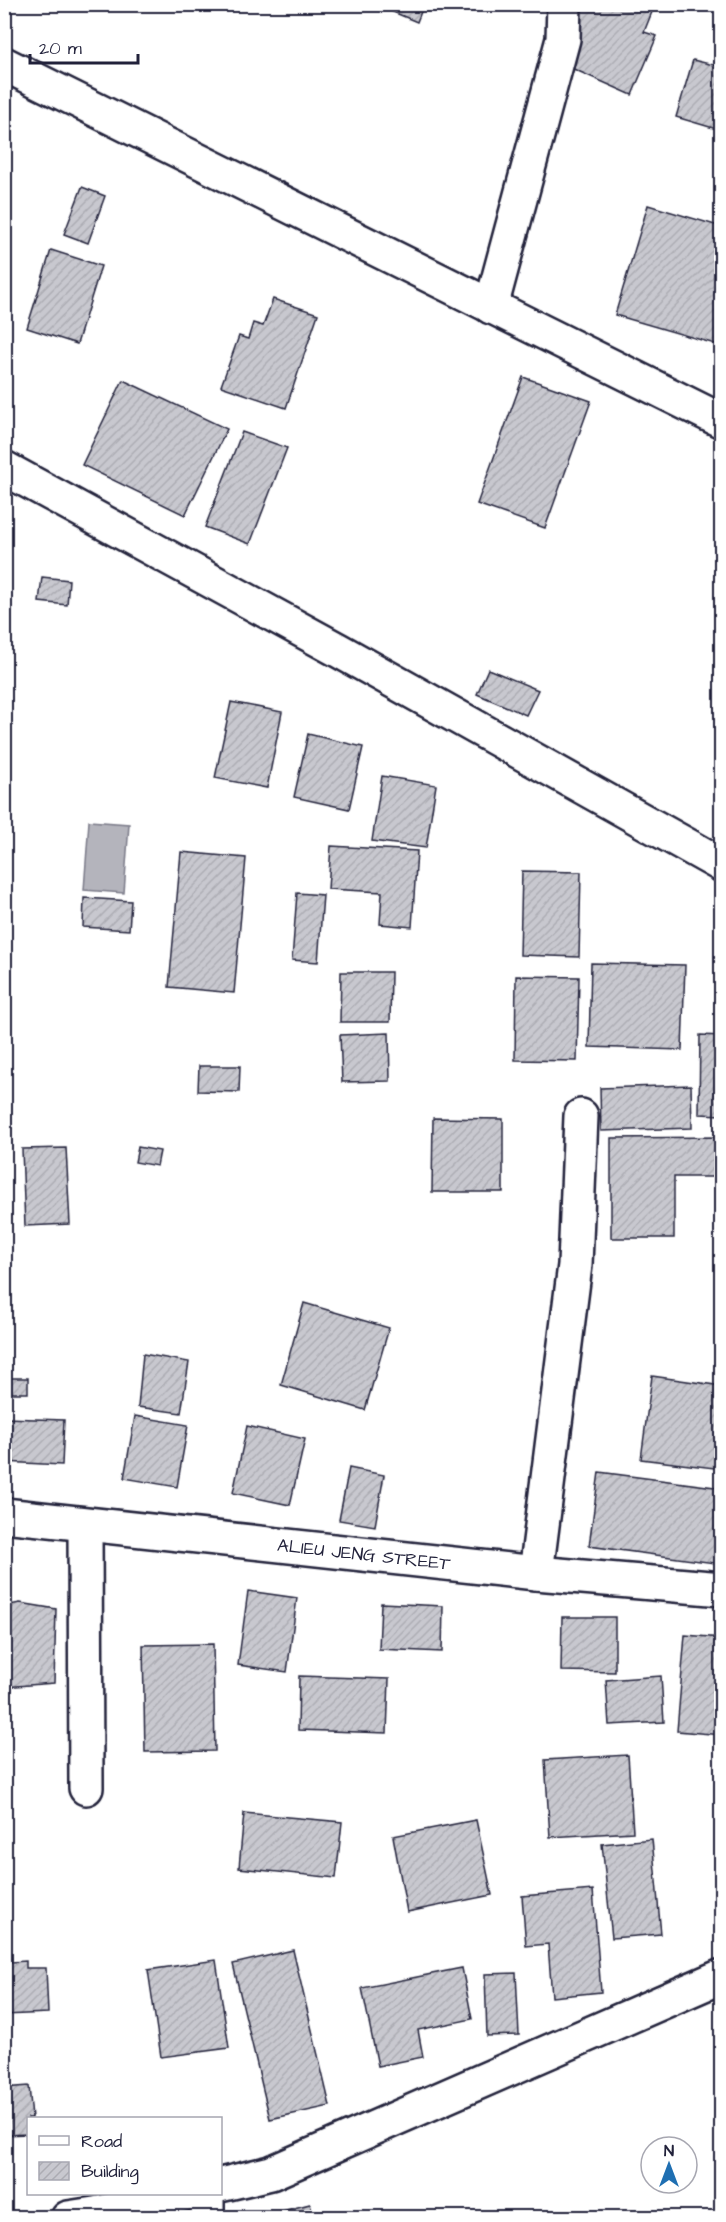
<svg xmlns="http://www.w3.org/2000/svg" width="726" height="2222" viewBox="0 0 726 2222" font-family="'Architects Daughter',sans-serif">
	<defs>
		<pattern id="building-hatch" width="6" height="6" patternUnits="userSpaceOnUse" patternTransform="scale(1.5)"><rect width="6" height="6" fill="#c8c8cf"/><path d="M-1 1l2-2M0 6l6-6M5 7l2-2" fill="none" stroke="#acacb3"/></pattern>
	</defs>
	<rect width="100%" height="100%" fill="#fff"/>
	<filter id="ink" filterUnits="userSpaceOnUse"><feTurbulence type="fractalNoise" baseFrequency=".0167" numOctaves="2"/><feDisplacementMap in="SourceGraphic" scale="12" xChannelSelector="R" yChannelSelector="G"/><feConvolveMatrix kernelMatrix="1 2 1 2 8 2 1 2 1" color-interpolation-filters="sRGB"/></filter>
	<g filter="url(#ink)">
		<polygon fill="#b4b4bc" stroke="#7a7a88" stroke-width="1.5" points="89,821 129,824 124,893 84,890"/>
		<g fill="url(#building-hatch)" stroke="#22223b" stroke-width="1.5">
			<polygon points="374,4 424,4 417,22"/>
			<polygon points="583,4 651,4 652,12 644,32 657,36 632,95 560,63"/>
			<polygon points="693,60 722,67 720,130 676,117"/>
			<polygon points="82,187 105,196 88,243 64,234"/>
			<polygon points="648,205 722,227 722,346 615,315"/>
			<polygon points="51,250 101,266 77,344 27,328"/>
			<polygon points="273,299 318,314 286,408 221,386 239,336 248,339 253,323 263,326"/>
			<polygon points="523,377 591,401 545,528 477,504"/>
			<polygon points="123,380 227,429 185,515 82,465"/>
			<polygon points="242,432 287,448 250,544 205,527"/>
			<polygon points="42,577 69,580 67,605 39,602"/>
			<polygon points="488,669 538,690 526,715 477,694"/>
			<polygon points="231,702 282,712 267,788 215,778"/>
			<polygon points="308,734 363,747 349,809 294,797"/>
			<polygon points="382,776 436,785 426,848 372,841"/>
			<polygon points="331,846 417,851 412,927 380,924 382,892 328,889"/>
			<polygon points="181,852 246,858 234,993 169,987"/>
			<polygon points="522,871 581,872 579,957 520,955"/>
			<polygon points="297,893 323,895 318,962 292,960"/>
			<polygon points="84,898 131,901 129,930 83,927"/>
			<polygon points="591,963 685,965 682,1050 589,1047"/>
			<polygon points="341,972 391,972 390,1022 340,1022"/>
			<polygon points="516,976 579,977 577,1061 515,1060"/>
			<polygon points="389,1033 390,1081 342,1082 340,1035"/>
			<polygon points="700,1035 722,1036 722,1115 699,1114"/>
			<polygon points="199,1066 240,1066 239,1092 198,1091"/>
			<polygon points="691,1085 692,1128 601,1131 600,1088"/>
			<polygon points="433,1118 503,1119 503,1192 432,1192"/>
			<polygon points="722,1137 722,1177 674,1177 674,1238 611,1238 611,1138"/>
			<polygon points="138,1147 160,1151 157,1166 135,1162"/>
			<polygon points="66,1148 70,1224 25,1226 22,1149"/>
			<polygon points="304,1303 389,1328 365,1410 281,1385"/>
			<polygon points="143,1354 189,1362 181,1413 138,1407"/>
			<polygon points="652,1376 722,1386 722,1469 641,1459"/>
			<rect x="4" y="1378" width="24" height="15"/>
			<polygon points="135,1416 188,1425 177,1487 124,1478"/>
			<polygon points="5,1418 64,1420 62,1465 4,1462"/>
			<polygon points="247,1426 305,1439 290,1505 233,1493"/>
			<polygon points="349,1468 384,1475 375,1526 339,1520"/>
			<polygon points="599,1472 722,1488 722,1564 589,1546"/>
			<polygon points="248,1591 297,1598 287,1672 238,1665"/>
			<polygon points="20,1603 56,1609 54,1683 4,1687 4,1606"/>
			<polygon points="381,1603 443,1606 442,1652 379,1649"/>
			<polygon points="562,1617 615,1617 615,1672 561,1671"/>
			<polygon points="685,1635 722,1638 722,1735 677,1731"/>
			<polygon points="213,1644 215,1751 145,1752 143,1645"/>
			<polygon points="299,1676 389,1679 387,1733 298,1730"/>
			<polygon points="661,1676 664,1722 609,1725 606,1680"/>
			<polygon points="628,1755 633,1832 550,1837 545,1760"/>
			<polygon points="244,1813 342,1822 336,1878 239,1868"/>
			<polygon points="476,1820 492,1895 407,1912 393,1836"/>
			<polygon points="652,1839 661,1934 612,1938 602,1844"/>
			<polygon points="593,1890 601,1992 552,1997 548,1944 526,1946 522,1896"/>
			<polygon points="293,1950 330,2106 270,2119 233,1964"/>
			<polygon points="4,1953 11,1953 11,1962 26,1961 26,1968 46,1968 48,2013 4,2015"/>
			<polygon points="216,1960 229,2048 161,2057 148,1970"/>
			<polygon points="462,1968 472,2019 418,2030 423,2057 378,2066 362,1988"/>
			<polygon points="516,1973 519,2035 487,2036 485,1974"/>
			<polygon points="29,2086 32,2118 28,2118 28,2134 4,2135 4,2088"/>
			<polygon points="310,2204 314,2218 254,2218"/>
		</g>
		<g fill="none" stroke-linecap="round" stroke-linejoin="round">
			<defs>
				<g id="minor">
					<polyline points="491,307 563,39 564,4"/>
					<polyline points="4,468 338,650 722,865"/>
					<path id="s1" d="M4,1515L536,1573L722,1589"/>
					<polyline points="85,1525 86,1788"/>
					<polyline points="536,1573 575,1265 581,1116"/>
					<polyline points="220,2185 271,2173 722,1976"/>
					<polyline points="207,2194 207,2218"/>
					<polyline points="68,2218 94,2214 185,2194"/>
				</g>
				<polyline id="tertiary" points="4,64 722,421"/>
			</defs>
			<use href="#minor" stroke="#22223b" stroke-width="38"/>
			<use href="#tertiary" stroke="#22223b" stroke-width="38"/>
			<use href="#minor" stroke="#fff" stroke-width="33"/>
			<use href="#tertiary" stroke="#fff" stroke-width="33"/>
		</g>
	</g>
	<g text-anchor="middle" stroke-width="6" stroke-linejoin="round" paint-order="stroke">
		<g font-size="18" fill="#22223b" stroke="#fff">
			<text dy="6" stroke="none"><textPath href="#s1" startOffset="362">ALIEU JENG STREET</textPath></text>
		</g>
	</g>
	<rect width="726" height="2222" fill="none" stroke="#fff" stroke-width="24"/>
	<rect x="12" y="12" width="702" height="2198" fill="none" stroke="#22223b" stroke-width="2" filter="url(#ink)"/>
	<rect x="27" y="2117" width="195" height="78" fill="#ffffff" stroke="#a7a7b1" stroke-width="1.5"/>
	<rect x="39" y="2136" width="30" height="9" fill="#ffffff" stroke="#a7a7b1" stroke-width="1.5"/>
	<text x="81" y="2147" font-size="18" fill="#22223b">Road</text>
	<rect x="39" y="2162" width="30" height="18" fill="url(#building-hatch)" stroke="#a7a7b1" stroke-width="1.5"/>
	<text x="81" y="2177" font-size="18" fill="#22223b">Building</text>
	<g transform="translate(669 2165)"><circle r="28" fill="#ffffff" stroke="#a7a7b1" stroke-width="1.5"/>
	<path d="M0-4.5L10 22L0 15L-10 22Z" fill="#1f6fb2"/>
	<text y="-9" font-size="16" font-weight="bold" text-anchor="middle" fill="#22223b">N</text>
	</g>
	<path d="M30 54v9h108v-9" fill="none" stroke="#22223b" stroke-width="3"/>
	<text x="39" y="54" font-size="18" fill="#22223b" stroke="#ffffff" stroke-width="4.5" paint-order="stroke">20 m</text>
</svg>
